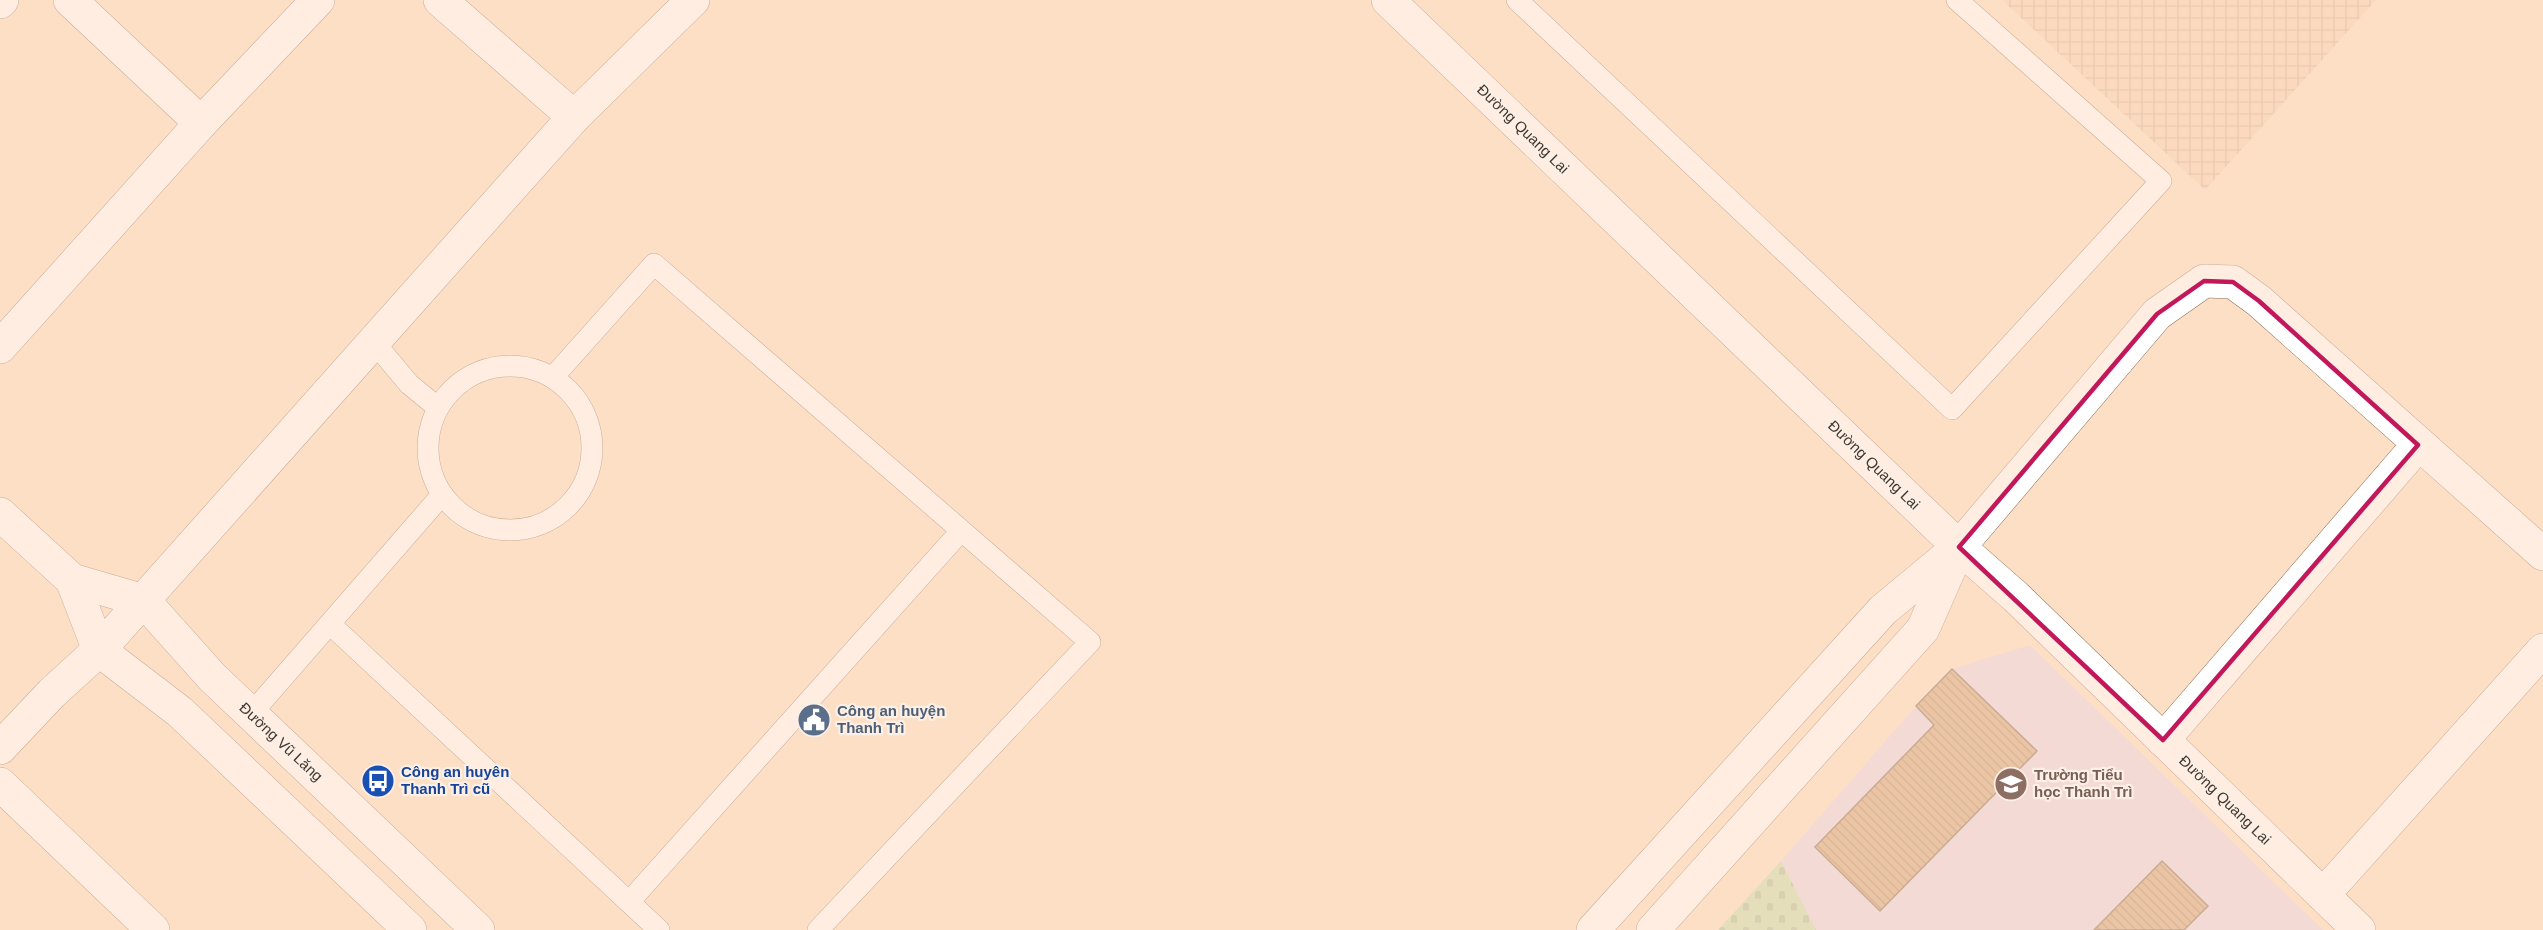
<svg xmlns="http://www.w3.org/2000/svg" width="2543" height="930" viewBox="0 0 2543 930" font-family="Arial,sans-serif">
	<defs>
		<pattern id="industrial-grid" width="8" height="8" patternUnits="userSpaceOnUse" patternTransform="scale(1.5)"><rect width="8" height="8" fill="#f8d3b5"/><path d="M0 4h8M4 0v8" fill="none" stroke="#d6b69c"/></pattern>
		<pattern id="cemetery-stones" width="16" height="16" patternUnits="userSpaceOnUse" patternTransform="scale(1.5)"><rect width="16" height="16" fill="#c6ddae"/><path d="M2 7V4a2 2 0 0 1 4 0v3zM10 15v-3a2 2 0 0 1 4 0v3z" fill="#abbe96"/></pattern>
		<pattern id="building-back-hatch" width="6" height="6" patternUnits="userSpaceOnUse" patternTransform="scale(1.5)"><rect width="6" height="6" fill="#d6a57b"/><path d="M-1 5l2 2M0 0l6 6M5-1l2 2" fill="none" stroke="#af8765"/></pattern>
	</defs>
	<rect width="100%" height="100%" fill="#fddfc6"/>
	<polygon fill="url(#industrial-grid)" points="2002,0 2376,0 2205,190"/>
	<polygon fill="#e8d5e5" points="2030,645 2323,930 1816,930 1781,861 1916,706 1952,669"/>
	<polygon fill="url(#cemetery-stones)" points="1781,861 1816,930 1718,930"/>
	<g fill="url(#building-back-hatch)" stroke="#8a6f58" stroke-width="1.5">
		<polygon points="1952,669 2037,751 1880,911 1815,847 1934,725 1916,706"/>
		<polygon points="2162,861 2208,906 2184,930 2094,930"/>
	</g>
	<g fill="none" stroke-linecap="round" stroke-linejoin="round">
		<defs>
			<g id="service">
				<polyline points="1517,0 1952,409 2161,181 1957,0"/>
				<polyline points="373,341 409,384 437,407"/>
				<circle cx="510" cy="448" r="82"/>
				<polyline points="554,376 654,264 1090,642 818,930"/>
				<polyline points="330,624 659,930"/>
				<polyline points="251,714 440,497"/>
				<polyline points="629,902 961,531"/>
			</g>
			<g id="minor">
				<polyline points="70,0 201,123"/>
				<polyline points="440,0 574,117"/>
				<polyline points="1388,0 1959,547 2016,597 2359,930"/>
				<polyline points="0,2 2,0"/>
				<polyline points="0,347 201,123 318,0"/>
				<polyline points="2163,740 2418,445"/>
				<polyline points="0,748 52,693 99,650 574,117 693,0"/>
				<polyline points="0,784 153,930"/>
				<polyline points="2323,895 2543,650"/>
				<polyline points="1593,930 1883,610 1959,547 2157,314 2204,281 2233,282 2259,301 2543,554"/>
				<polyline points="1653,930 1923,629 1956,554"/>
			</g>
			<g id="secondary">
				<polyline points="0,514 72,580 144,601 212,677 478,930"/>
				<polyline points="72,580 99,650 180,712 410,930"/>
			</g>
		</defs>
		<use href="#service" stroke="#8c715a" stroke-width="22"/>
		<use href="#minor" stroke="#8c715a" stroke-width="34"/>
		<use href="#secondary" stroke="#8c715a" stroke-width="34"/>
		<use href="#service" stroke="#fff" stroke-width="21"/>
		<use href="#minor" stroke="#fff" stroke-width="33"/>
		<use href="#secondary" stroke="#fff" stroke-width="33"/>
	</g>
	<path d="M0 0H2543V930H0ZM2204,281L2233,282L2259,301L2418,445L2163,740L1959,547L2157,314Z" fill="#fddfc6" fill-opacity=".55" fill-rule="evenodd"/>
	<path fill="none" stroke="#c2185b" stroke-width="4.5" stroke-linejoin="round" d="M2204,281L2233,282L2259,301L2418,445L2163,740L1959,547L2157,314Z"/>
	<defs>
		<symbol id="civic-disc" viewBox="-11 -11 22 22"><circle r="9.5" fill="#5c6f8a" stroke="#fcf0e6"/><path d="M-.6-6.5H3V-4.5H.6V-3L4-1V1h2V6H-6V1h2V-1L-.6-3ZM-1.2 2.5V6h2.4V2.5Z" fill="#fff"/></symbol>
		<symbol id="bus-disc" viewBox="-11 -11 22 22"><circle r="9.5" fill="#1a4fb4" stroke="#fcf0e6"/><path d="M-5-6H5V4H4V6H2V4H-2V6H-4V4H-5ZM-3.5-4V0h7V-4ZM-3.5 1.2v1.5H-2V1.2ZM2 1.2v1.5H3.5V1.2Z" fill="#fff"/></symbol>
		<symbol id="school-disc" viewBox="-11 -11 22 22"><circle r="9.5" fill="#8d6e63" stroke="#fcf0e6"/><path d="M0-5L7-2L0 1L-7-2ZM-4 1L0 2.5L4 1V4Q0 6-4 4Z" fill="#fff"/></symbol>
	</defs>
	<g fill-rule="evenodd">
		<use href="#civic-disc" x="795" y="701" width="38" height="38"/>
		<use href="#bus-disc" x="359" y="762" width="38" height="38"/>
		<use href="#school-disc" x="1992" y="765" width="38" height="38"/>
	</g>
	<g text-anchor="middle" stroke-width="4.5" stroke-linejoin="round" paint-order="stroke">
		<g font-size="15" fill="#44382e" stroke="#fcf0e6">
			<text transform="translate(1523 129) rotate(44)" y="5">Đường Quang Lai</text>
			<text transform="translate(1874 465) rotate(44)" y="5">Đường Quang Lai</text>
			<text transform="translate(281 742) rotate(43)" y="5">Đường Vũ Lăng</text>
			<text transform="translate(2225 800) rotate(44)" y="5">Đường Quang Lai</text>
		</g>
		<g font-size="15" font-weight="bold" fill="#4e5e75" stroke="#fcf0e6" text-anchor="start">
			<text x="837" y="716">Công an huyện<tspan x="837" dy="17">Thanh Trì</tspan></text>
		</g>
		<g font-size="15" font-weight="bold" fill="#164399" stroke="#fcf0e6" text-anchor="start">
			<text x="401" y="777">Công an huyên<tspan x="401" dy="17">Thanh Trì cũ</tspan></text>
		</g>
		<g font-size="15" font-weight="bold" fill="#785e54" stroke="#fcf0e6" text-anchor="start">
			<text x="2034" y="780">Trường Tiểu<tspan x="2034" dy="17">học Thanh Trì</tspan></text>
		</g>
	</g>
</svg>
